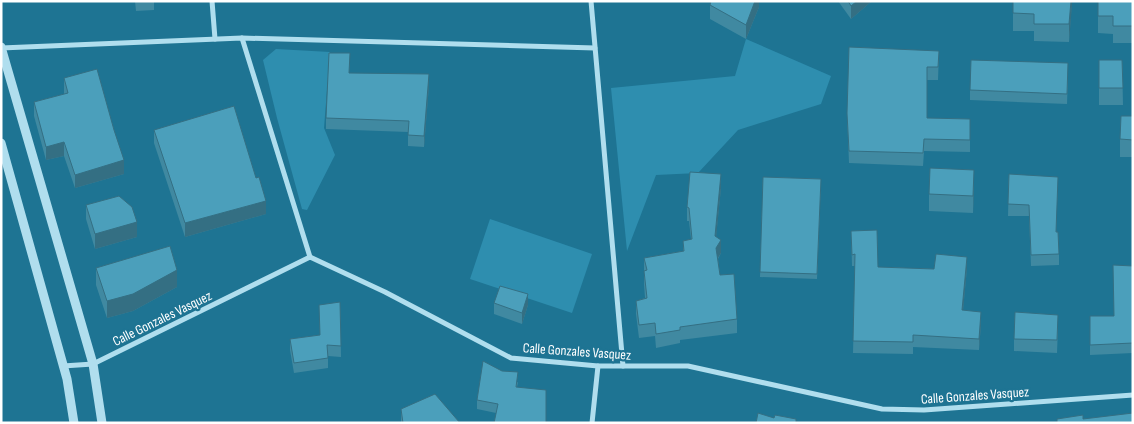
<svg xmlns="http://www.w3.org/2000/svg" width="1134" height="424" viewBox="0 0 1134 424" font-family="'Sofia Sans Condensed',sans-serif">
	<rect width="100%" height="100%" fill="#1e7493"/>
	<g fill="#2e8eaf">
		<polygon points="746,39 831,76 821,104 738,130 698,173 656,175 627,251 611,88 735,76"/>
		<polygon points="276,49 330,52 324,128 335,155 307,210 302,209 277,118 263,60"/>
		<polygon points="490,219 592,254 572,313 470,279"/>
	</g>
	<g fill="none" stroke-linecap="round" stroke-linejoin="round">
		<g stroke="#b0deee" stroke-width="5">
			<polyline points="212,1 215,39"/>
			<polyline points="591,1 623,366"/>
			<polyline points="242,38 310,257"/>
			<polyline points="1,48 242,38 595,48"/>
			<polyline points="63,366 93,364 310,257 385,292 511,358 598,366 688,366 882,409 924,410 1133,395"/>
			<polyline points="592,423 598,366"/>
		</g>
		<g stroke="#b0deee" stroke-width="9">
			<polyline points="1,47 93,364 102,423"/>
			<polyline points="1,143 67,379 74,423"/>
		</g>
	</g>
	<g fill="#4089a1">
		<polygon points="135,1 154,1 154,10 136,11"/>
		<polygon points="711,1 759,1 759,7 746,39 710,19 710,5"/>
		<polygon points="838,1 872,1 851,19"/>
		<polygon points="1013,1 1072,1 1069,42 1034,41 1034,31 1013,31"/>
		<polygon points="1098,1 1133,1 1133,43 1113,43 1113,34 1098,33"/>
		<polygon points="939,51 938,80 927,80 927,118 970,119 970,152 924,151 923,166 849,163 847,113"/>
		<polygon points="1099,60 1122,60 1123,105 1099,105"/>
		<polygon points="349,73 429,85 424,147 408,146 408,132 326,129 326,118"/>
		<polygon points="1068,74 1067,104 970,100 970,90"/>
		<polygon points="64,78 124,174 75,188 64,156 46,160 34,116 34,102 64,94"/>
		<polygon points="1133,116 1133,157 1120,157 1120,139"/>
		<polygon points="154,130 266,214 185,237 154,143"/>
		<polygon points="1009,174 1057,232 1059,254 1059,265 1031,266 1029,216 1008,216"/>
		<polygon points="763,177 821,179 817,279 760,277"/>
		<polygon points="974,187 973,213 929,211 929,194"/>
		<polygon points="721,188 716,237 721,253 718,259 720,275 737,319 737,333 680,340 680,343 656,348 655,336 639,338 636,314 636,301 645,298 644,284 644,258 683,251 683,241 691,239 689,221 687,221 687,207"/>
		<polygon points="86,205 137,237 95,249 86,219"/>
		<polygon points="851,231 878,267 934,269 967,268 963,310 981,324 979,350 913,347 913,354 853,353 855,266 852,266"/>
		<polygon points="1133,266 1133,353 1090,355 1090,316 1114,316"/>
		<polygon points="96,268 177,287 133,311 107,318 96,285"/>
		<polygon points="340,302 341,357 328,356 328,368 294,373 290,350 290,339 320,335"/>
		<polygon points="494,303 528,305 522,324 494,314"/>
		<polygon points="1058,327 1057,353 1014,351 1014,339"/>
		<polygon points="518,382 517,387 496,413 477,409 477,400"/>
		<polygon points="401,409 460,423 401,423"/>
	</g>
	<g fill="#346f83">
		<polygon points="755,1 759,1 759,7 746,39 746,25"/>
		<polygon points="857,1 872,1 851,19 851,6"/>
		<polygon points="1071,1 1072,1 1072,6 1069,42 1069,24"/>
		<polygon points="429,74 429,85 424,147 424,136"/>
		<polygon points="64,142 64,156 46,160 46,147"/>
		<polygon points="124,160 124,174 75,188 75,175"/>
		<polygon points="974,170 974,187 973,213 973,196"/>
		<polygon points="721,174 721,188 715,249 715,236"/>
		<polygon points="266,201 266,214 185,237 185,223"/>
		<polygon points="137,222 137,237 95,249 95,234"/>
		<polygon points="721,240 721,253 716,261 716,248"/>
		<polygon points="967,257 967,268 962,322 962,310"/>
		<polygon points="177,270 177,287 133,311 107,318 107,301"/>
		<polygon points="528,294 528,305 522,324 522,313"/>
		<polygon points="981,312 981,324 979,350 979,339"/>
	</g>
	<g fill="#4b9fbb" stroke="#346f83">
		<polygon points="711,1 755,1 746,25 710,5"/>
		<polygon points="848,1 857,1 851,6"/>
		<polygon points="1013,1 1071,1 1069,24 1034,24 1034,14 1013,13"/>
		<polygon points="1098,1 1133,1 1133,26 1113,26 1113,16 1098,16"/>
		<polygon points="849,47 939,51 938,67 927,67 927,118 970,119 970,140 924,139 923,153 849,151 847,113"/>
		<polygon points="329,53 350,53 349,73 429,74 424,136 408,135 409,121 326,118"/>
		<polygon points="971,60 1068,63 1067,94 970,90"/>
		<polygon points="1099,60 1122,60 1123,88 1099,88"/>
		<polygon points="97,69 114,130 124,160 75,175 64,142 46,147 34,102 68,93 64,78"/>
		<polygon points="234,106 256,178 259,177 266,201 185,223 154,130"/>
		<polygon points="1121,116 1133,116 1133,140 1120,139"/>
		<polygon points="930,168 974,170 973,196 929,194"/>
		<polygon points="690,172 721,174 715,236 721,240 716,248 720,275 734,274 737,319 680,327 680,330 656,334 655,323 639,325 636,301 647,298 644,271 647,270 644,258 684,251 683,241 692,239 689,208 687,207"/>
		<polygon points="1009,174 1058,177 1056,232 1058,232 1059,254 1031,255 1029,205 1008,204"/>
		<polygon points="763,177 821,179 817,274 760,272"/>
		<polygon points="119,196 132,207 137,222 95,234 86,205"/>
		<polygon points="877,230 878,267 934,269 936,254 967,257 962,310 981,312 979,339 913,335 913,342 853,341 855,254 852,255 851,231"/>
		<polygon points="170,246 177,270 133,294 107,301 96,268"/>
		<polygon points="1113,265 1133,266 1133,343 1090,345 1090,316 1114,316"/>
		<polygon points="500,286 528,294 522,313 494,303"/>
		<polygon points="340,302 341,346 327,345 328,358 294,363 290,339 320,335 319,305"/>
		<polygon points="1015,312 1058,315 1057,340 1014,339"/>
		<polygon points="483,361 502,371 518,372 516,387 546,390 546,423 494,423 498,404 477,400"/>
		<polygon points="435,394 460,423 403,423 401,409"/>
		<polygon points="758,413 774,418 775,415 796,419 796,423 756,423"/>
		<polygon points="1133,413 1133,423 1057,423 1057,419 1083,415 1083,419"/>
	</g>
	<g text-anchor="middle" stroke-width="4.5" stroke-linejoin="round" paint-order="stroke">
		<g font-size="14" fill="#fff" stroke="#1e7493">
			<text transform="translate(162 318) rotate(-26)" y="5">Calle Gonzales Vasquez</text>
			<text transform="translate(577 351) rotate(4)" y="5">Calle Gonzales Vasquez</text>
			<text transform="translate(975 395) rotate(-4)" y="5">Calle Gonzales Vasquez</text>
		</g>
	</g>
	<rect width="1134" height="424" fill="none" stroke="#ffffff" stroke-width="5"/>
</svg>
